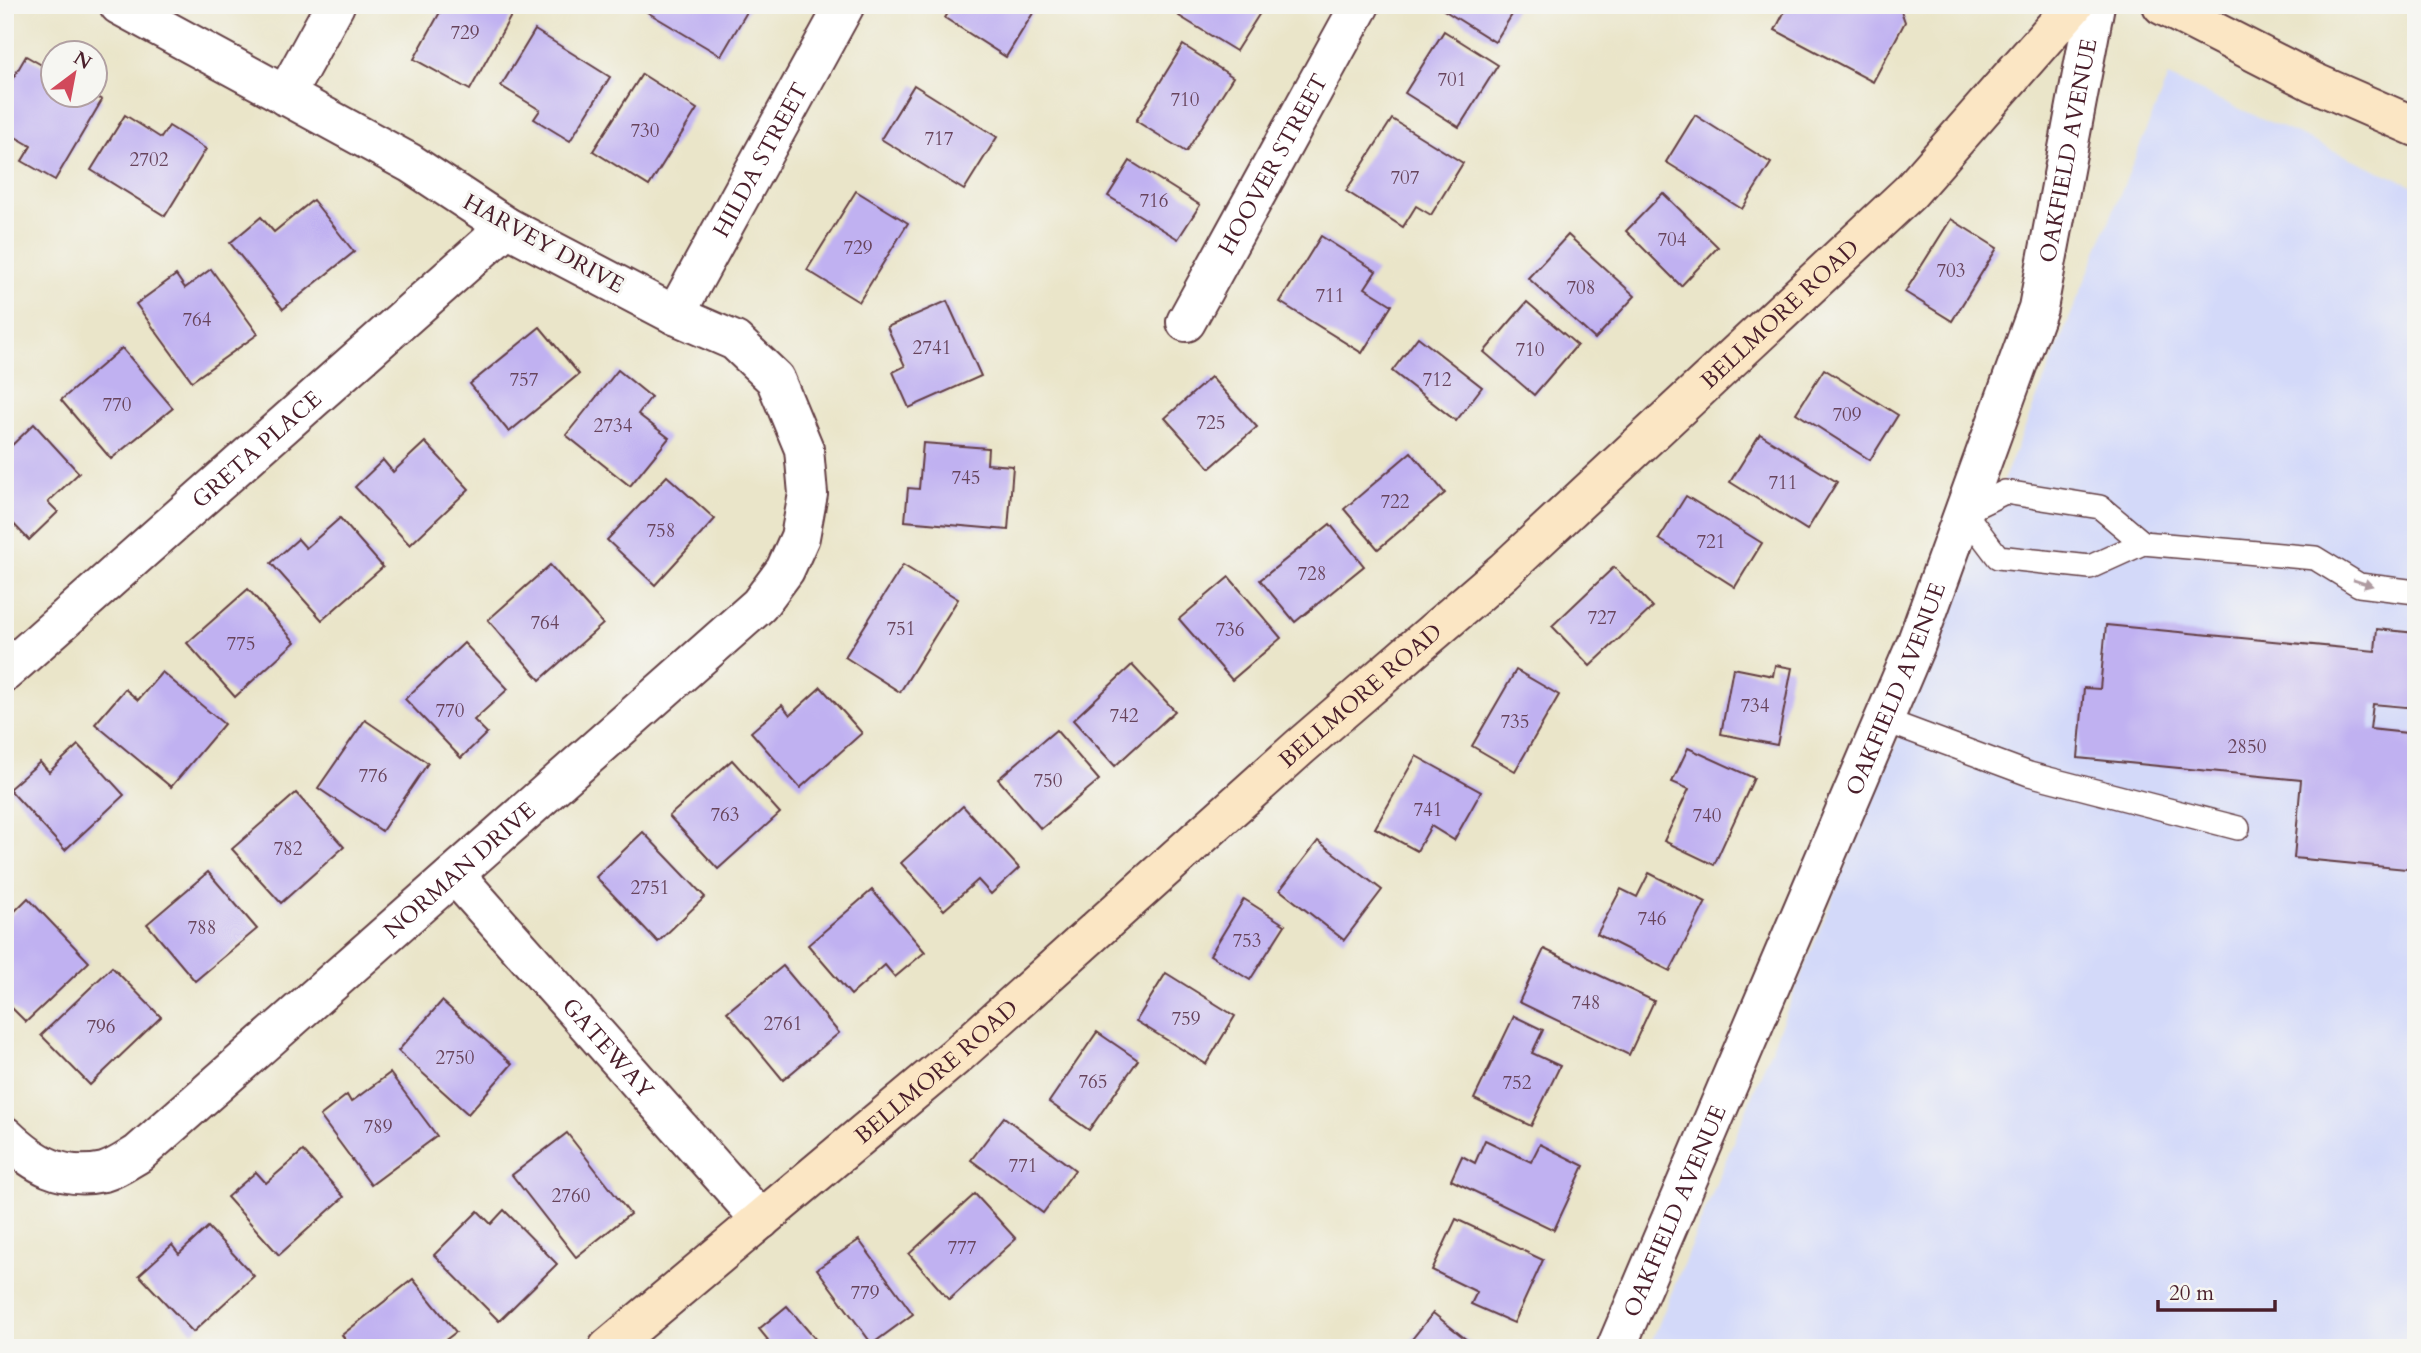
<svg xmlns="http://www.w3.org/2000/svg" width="2421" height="1353" viewBox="0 0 2421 1353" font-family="Cardo,serif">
	<rect width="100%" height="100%" fill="#f6f6f2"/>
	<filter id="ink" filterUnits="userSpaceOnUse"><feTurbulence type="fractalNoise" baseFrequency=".0143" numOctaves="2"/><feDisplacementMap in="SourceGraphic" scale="14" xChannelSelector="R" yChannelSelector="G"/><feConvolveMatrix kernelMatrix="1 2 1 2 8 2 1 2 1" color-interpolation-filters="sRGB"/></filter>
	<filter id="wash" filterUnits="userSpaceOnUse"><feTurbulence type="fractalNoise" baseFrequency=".00686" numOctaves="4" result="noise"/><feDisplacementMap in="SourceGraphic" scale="28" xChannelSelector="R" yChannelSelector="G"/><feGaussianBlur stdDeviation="1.57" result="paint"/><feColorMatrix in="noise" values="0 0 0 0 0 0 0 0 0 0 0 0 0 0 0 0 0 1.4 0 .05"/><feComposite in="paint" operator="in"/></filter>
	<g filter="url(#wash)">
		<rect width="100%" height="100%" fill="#eae5c9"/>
		<polygon fill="#d3d9f9" points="2168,77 2416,187 2416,1348 1649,1348"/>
		<g id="blocks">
			<g fill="#c0b1f1">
				<polygon points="444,5 517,5 470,90 414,59"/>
				<polygon points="651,5 751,5 721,56 647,12"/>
				<polygon points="953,5 1038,5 1006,57 945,18"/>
				<polygon points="1186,5 1265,5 1236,51 1179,16"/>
				<polygon points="1444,5 1518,5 1495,42 1442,9"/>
				<polygon points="1788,5 1890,5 1901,11 1905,22 1873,82 1775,30"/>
				<polygon points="535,30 610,77 570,141 534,119 540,110 501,86"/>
				<polygon points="1444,31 1498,65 1459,127 1405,93"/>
				<polygon points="1183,45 1233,77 1186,152 1136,121"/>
				<polygon points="26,56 52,71 52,94 92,94 102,100 55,180 22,161 31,146 5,131 5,92"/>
				<polygon points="642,74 697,109 649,186 593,151"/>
				<polygon points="914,85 997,137 964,190 881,139"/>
				<polygon points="125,115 161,138 169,126 206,149 165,216 91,170"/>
				<polygon points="1695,115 1771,163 1742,209 1666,162"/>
				<polygon points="1392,119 1463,163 1431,215 1416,206 1403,227 1346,191"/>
				<polygon points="1130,161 1200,205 1178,239 1108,196"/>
				<polygon points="856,191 908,223 859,302 807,270"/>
				<polygon points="1663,193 1718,247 1681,286 1626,231"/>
				<polygon points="313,200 354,252 283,309 230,243 261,217 274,232"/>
				<polygon points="1951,219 1997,248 1952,321 1905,292"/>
				<polygon points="1568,235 1635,296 1595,339 1528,278"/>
				<polygon points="1321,236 1376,271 1365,288 1392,305 1362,353 1280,302"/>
				<polygon points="211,269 258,334 192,381 136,304 176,275 185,288"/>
				<polygon points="947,301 981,376 909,408 893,372 905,366 887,327"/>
				<polygon points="1527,302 1577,345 1534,395 1484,352"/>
				<polygon points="540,327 579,374 509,432 470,384"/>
				<polygon points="1418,337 1482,387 1456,421 1392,371"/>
				<polygon points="122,348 173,408 111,459 61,400"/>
				<polygon points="1824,369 1898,415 1870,460 1796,413"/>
				<polygon points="618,370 651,397 638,414 669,438 630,486 566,435"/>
				<polygon points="1211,377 1257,427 1210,468 1165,418"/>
				<polygon points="34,424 79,473 48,502 58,512 29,540 5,515 5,452"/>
				<polygon points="1760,434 1837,482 1807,530 1730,482"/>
				<polygon points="425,442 469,489 410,545 355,487 383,460 393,472"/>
				<polygon points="923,443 988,448 987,464 1013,466 1008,530 905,521 908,488 919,489"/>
				<polygon points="1411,452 1445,493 1378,549 1344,509"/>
				<polygon points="667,476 715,519 655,585 607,540"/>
				<polygon points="1686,496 1762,543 1735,587 1659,539"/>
				<polygon points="340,518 383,567 322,620 271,563 298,539 306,548"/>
				<polygon points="1330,524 1364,566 1295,622 1260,580"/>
				<polygon points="550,565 603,624 540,680 488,620"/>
				<polygon points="903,565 958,599 900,692 845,657"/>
				<polygon points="1614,567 1653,607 1590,666 1552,626"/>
				<polygon points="1229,577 1281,638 1232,680 1179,619"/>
				<polygon points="248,589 295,642 235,697 187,643"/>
				<polygon points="2106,625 2375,651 2377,629 2416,633 2416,708 2373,704 2370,729 2416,734 2416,870 2294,858 2301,780 2078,758 2084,688 2100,689"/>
				<polygon points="464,643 508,689 474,720 487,733 461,758 405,699"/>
				<polygon points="1132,665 1175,711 1115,766 1073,720"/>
				<polygon points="1775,665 1792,668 1777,745 1721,734 1733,668 1773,676"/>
				<polygon points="1516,670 1559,695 1515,771 1472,746"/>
				<polygon points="162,672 224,724 171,787 95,724 125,689 138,700"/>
				<polygon points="821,687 862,733 800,788 751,732 782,705 790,715"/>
				<polygon points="365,720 428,763 382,831 318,788"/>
				<polygon points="1056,730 1099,780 1041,829 998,779"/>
				<polygon points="78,745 124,795 65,850 9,789 40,762 49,772"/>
				<polygon points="1688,748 1754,778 1714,865 1664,841 1689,789 1672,782"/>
				<polygon points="1416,756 1481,792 1454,840 1431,826 1417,851 1375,828"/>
				<polygon points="732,760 780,813 718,869 669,816"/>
				<polygon points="296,793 344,847 281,903 232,849"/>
				<polygon points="963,806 1019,868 991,894 978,880 944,910 901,863"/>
				<polygon points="643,832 705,897 658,942 596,877"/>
				<polygon points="1318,841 1382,890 1344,940 1280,890"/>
				<polygon points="208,872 257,929 195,981 147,924"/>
				<polygon points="1649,873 1706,902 1670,971 1597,934 1621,889 1637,897"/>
				<polygon points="872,890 925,952 895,977 885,965 851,995 808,945"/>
				<polygon points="28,898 89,962 26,1022 5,1001 5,921"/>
				<polygon points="1244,899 1285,925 1250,980 1210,955"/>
				<polygon points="1544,949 1654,1001 1629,1055 1519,1002"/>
				<polygon points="783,966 839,1033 783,1080 727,1012"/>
				<polygon points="112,967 161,1017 90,1085 41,1035"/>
				<polygon points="1166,973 1235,1016 1206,1064 1136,1021"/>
				<polygon points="442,1001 512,1064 468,1114 398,1051"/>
				<polygon points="1514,1016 1543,1030 1532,1053 1560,1066 1531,1126 1474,1099"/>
				<polygon points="1097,1032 1138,1060 1089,1130 1049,1102"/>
				<polygon points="390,1073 437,1136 371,1185 320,1116 347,1095 351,1102"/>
				<polygon points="1004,1117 1075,1170 1043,1213 971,1160"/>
				<polygon points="567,1133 630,1214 576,1257 512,1175"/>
				<polygon points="1485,1140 1531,1162 1540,1144 1584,1166 1554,1230 1451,1180 1462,1156 1475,1163"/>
				<polygon points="303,1151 344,1197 279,1255 227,1197 256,1172 266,1183"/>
				<polygon points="975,1194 1016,1239 949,1300 909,1254"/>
				<polygon points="504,1210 557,1264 499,1321 434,1255 478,1211 491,1224"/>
				<polygon points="1456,1219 1543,1260 1514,1323 1471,1304 1477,1292 1432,1270"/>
				<polygon points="208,1227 254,1276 193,1332 139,1275 172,1245 179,1254"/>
				<polygon points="859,1240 913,1314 872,1344 817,1269"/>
				<polygon points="413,1279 456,1332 435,1348 352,1348 342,1335"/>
				<polygon points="787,1306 823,1348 759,1348 768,1340 759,1329"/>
				<polygon points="1433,1313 1477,1348 1405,1348"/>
			</g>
		</g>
	</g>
	<g filter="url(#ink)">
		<use href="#blocks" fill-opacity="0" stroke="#623d43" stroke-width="2"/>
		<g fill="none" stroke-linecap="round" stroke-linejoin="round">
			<defs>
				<g id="service">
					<polygon points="2005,492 2100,507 2143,543 2090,567 1998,557 1964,512"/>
					<polyline points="2143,543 2315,558 2359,585 2416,592"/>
					<polyline points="1884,720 2029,774 2238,828"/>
				</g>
				<g id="minor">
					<polyline points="285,96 335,5"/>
					<path id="s1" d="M675,315L845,5"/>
					<path id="s2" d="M1186,322L1360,5"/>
					<path id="s3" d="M5,672L507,227"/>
					<path id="s4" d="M455,875L761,1220"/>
					<path id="s5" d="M5,1136C34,1164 62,1181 104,1172C115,1169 128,1160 138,1154L759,605L785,570L800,537L808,494L804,449L775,379L735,341L675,315L507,227L410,163L119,5"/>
					<path id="s6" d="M1616,1348L1916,644L2038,308L2095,5"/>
				</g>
				<g id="secondary">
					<polyline points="2162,5 2313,82 2416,127"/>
					<path id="s7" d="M608,1348L956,1056L1300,747L1504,571L1910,192L2074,5"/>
				</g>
			</defs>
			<use href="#service" stroke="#623d43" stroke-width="26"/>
			<use href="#minor" stroke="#623d43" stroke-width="42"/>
			<use href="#secondary" stroke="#623d43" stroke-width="42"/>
			<use href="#service" stroke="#fff" stroke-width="23"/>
			<use href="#minor" stroke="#fff" stroke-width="38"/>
			<use href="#secondary" stroke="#fbe6c4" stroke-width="38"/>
		</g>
		<defs><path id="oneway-solid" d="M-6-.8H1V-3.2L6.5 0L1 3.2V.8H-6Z" transform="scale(1.75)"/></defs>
		<use fill="#ae9aa0" href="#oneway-solid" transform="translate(2363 583) rotate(17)"/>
	</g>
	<g text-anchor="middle" stroke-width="6" stroke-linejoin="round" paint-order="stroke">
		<g font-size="19" fill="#68445c">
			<text x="465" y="39">729</text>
			<text x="1452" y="86">701</text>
			<text x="1185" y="106">710</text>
			<text x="645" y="137">730</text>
			<text x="939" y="145">717</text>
			<text x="149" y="166">2702</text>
			<text x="1405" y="184">707</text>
			<text x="1154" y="207">716</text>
			<text x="1672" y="246">704</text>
			<text x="858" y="254">729</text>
			<text x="1951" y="277">703</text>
			<text x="1581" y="294">708</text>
			<text x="1330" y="302">711</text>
			<text x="197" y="326">764</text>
			<text x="932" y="354">2741</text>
			<text x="1530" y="356">710</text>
			<text x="524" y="386">757</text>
			<text x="1437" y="386">712</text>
			<text x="117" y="411">770</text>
			<text x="1847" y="421">709</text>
			<text x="1211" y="429">725</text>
			<text x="613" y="432">2734</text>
			<text x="966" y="484">745</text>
			<text x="1783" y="489">711</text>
			<text x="1395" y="508">722</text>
			<text x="661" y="537">758</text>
			<text x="1711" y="548">721</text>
			<text x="1312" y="580">728</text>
			<text x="1602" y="624">727</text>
			<text x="545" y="629">764</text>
			<text x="901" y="635">751</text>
			<text x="1230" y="636">736</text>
			<text x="241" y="650">775</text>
			<text x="1755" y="712">734</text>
			<text x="450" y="717">770</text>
			<text x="1124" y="722">742</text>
			<text x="1515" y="728">735</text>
			<text x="2247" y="753">2850</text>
			<text x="373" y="782">776</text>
			<text x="1048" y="787">750</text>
			<text x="1428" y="816">741</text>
			<text x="725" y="821">763</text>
			<text x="1707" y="822">740</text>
			<text x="288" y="855">782</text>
			<text x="650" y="894">2751</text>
			<text x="1652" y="925">746</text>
			<text x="202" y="934">788</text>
			<text x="1247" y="947">753</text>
			<text x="1586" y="1009">748</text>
			<text x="1186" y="1025">759</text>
			<text x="783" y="1030">2761</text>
			<text x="101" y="1033">796</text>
			<text x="455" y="1064">2750</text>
			<text x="1093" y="1088">765</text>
			<text x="1517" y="1089">752</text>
			<text x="378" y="1133">789</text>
			<text x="1023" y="1172">771</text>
			<text x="571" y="1202">2760</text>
			<text x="962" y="1254">777</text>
			<text x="865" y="1299">779</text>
		</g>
		<g font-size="23" fill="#4a1f2b" stroke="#f6f6f2">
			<text dy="8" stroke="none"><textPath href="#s6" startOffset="1283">OAKFIELD AVENUE</textPath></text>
			<text dy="8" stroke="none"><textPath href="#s1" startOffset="177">HILDA STREET</textPath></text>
			<text dy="8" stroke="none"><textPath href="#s2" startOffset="180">HOOVER STREET</textPath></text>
			<text transform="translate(544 243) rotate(29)" y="8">HARVEY DRIVE</text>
			<text dy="8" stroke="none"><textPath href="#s7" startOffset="1563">BELLMORE ROAD</textPath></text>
			<text dy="8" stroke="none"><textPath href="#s3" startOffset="336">GRETA PLACE</textPath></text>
			<text dy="8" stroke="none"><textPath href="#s6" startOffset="716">OAKFIELD AVENUE</textPath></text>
			<text dy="8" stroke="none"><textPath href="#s7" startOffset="996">BELLMORE ROAD</textPath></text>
			<text dy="8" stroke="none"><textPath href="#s5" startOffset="578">NORMAN DRIVE</textPath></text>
			<text dy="8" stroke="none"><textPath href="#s4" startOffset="231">GATEWAY</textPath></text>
			<text dy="8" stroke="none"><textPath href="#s7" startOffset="429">BELLMORE ROAD</textPath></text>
			<text dy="8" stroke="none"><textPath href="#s6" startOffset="149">OAKFIELD AVENUE</textPath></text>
		</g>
	</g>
	<rect width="2421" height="1353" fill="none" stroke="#f6f6f2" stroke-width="28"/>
	<g transform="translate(74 74) rotate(32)"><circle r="33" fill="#f6f6f2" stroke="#b1a0a2" stroke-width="2"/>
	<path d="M0-5L12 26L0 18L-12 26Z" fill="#d1495b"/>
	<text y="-10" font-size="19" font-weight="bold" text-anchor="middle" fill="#4a1f2b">N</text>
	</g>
	<path d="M2158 1300v10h117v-10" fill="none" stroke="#4a1f2b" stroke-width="3.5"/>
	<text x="2169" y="1300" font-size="21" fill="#4a1f2b" stroke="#f6f6f2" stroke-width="5" paint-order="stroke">20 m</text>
</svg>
